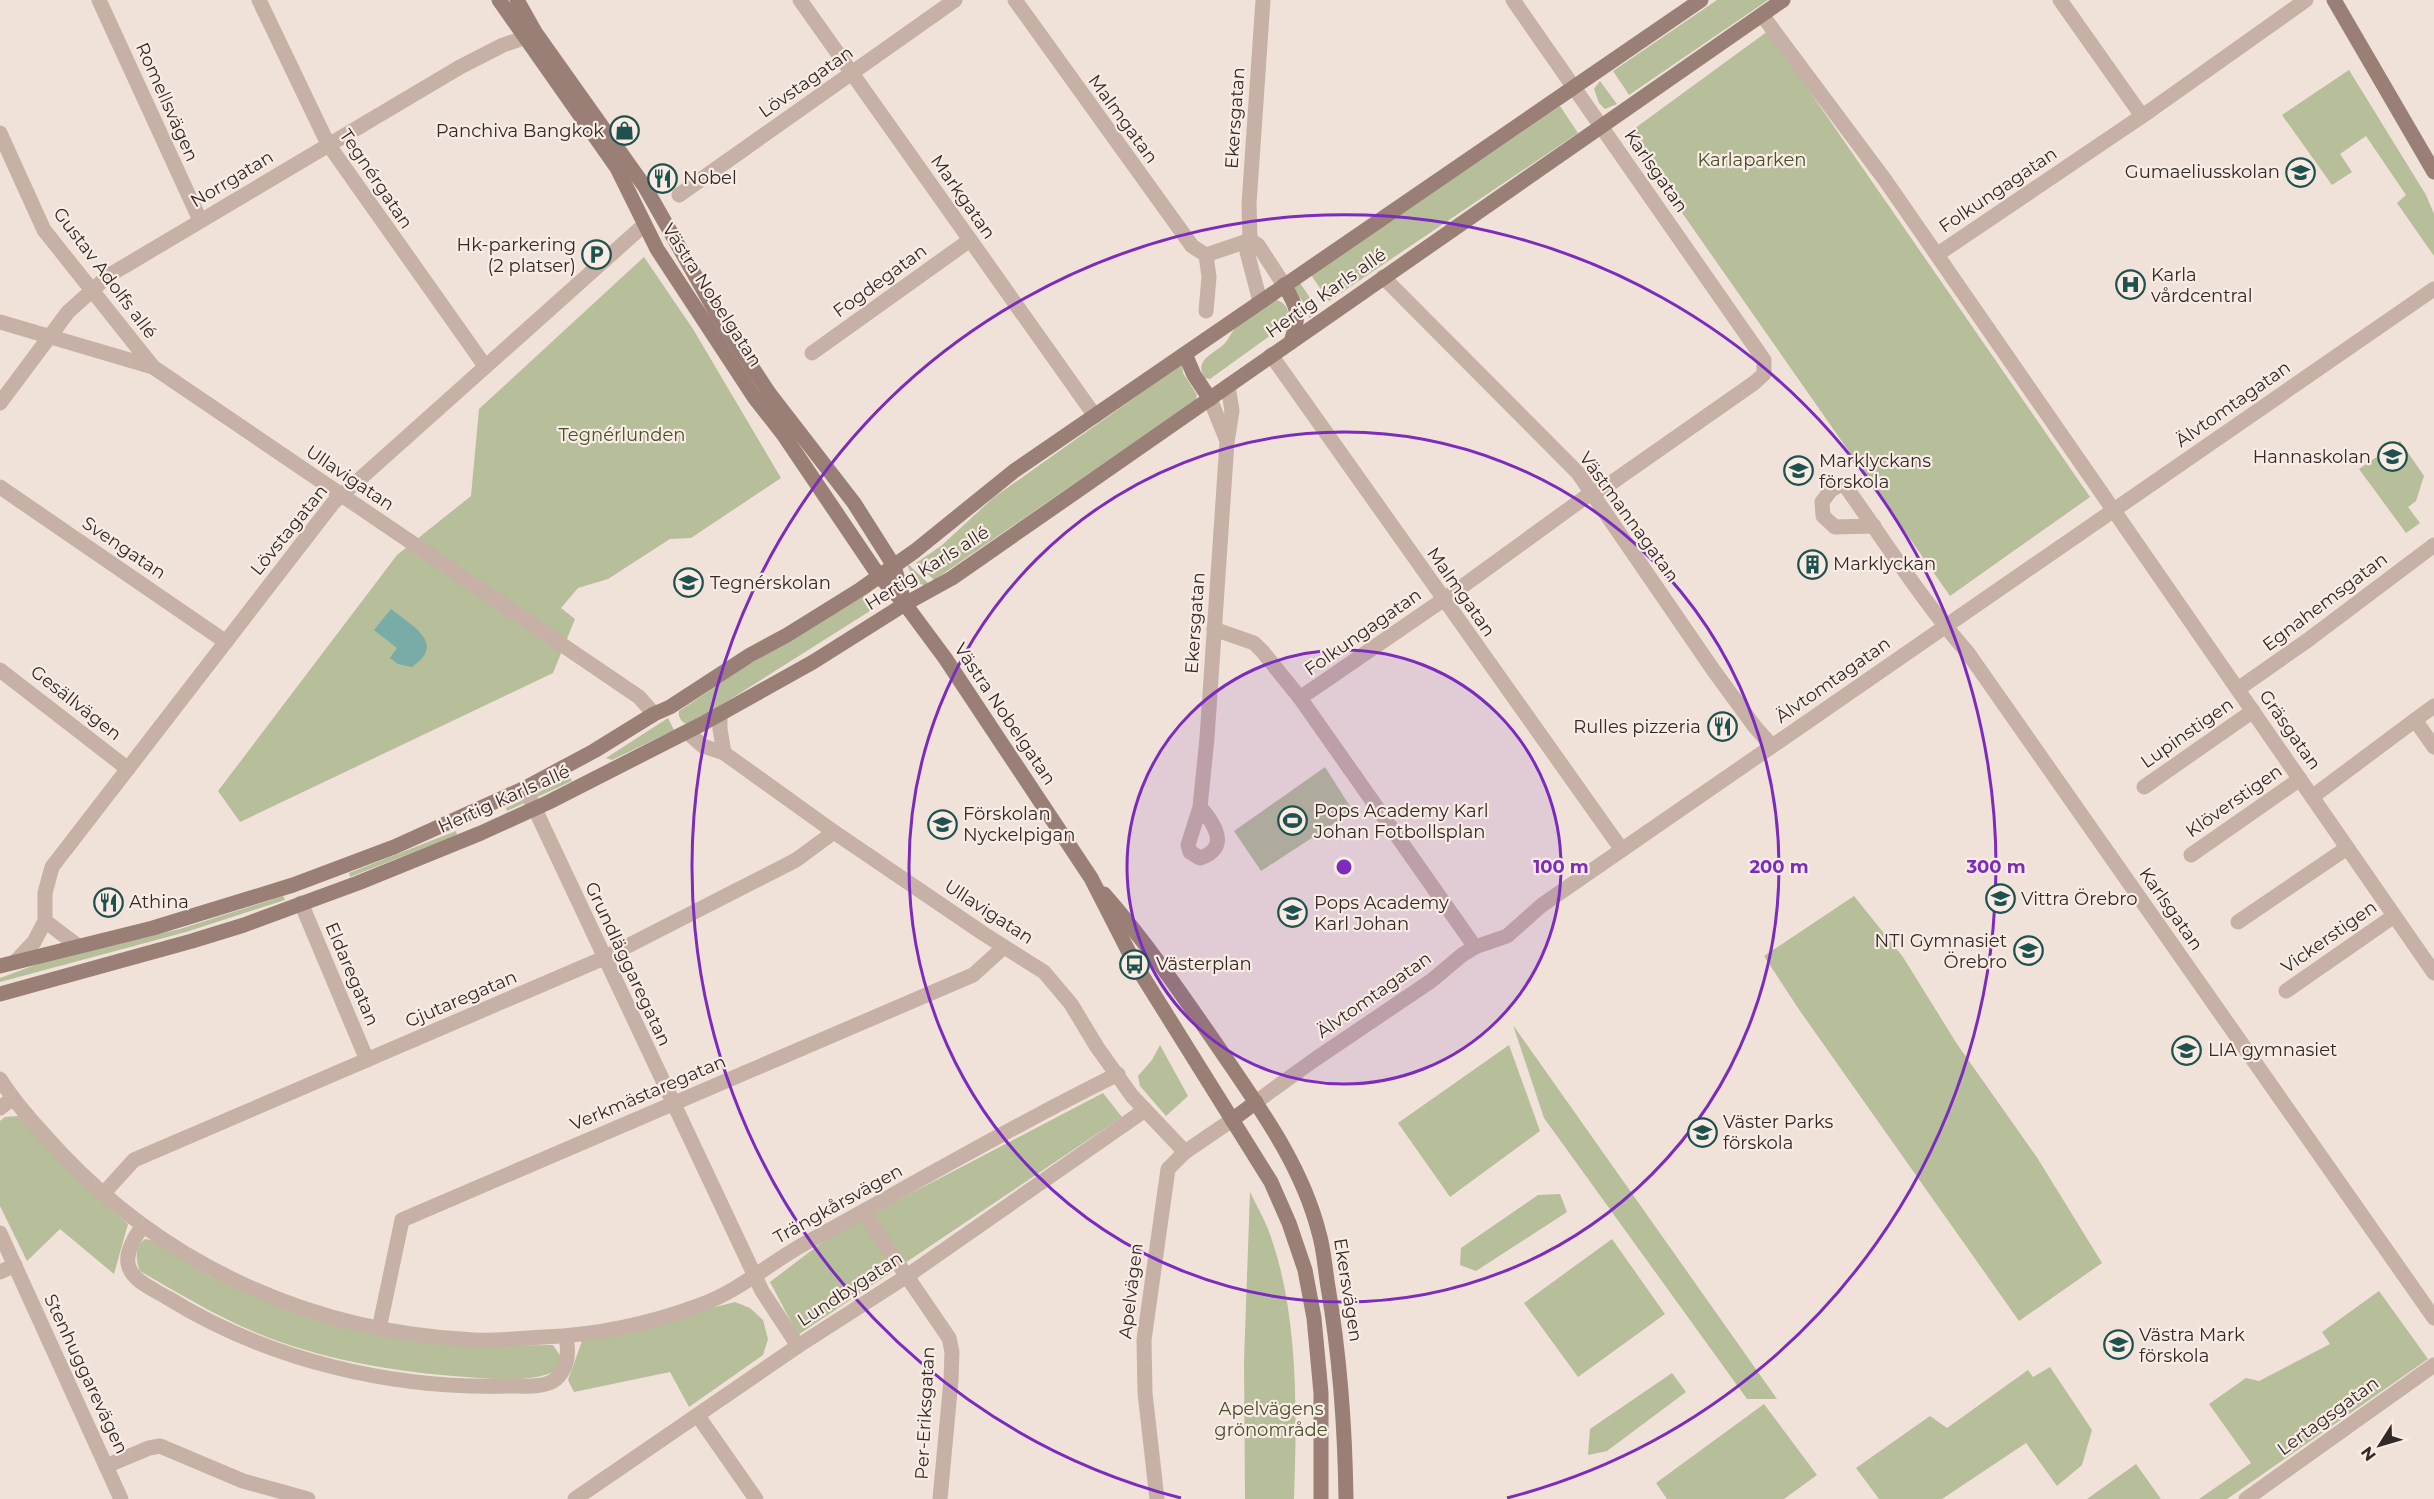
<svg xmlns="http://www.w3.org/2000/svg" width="2434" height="1499" viewBox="0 0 2434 1499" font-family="Montserrat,sans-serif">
	<rect width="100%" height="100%" fill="#f0e2d9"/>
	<g fill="#b6be9a">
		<polygon points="1717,0 1768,0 1629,95 1613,71"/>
		<polygon points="1768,31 2090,497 1950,596 1627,134"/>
		<polygon points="2349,70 2426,195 2434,214 2434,256 2397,203 2406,195 2366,136 2340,154 2352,172 2332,185 2282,115"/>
		<polygon points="1600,81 1617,104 1605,109 1599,103 1594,89"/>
		<polygon points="1560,106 1578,133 1329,301 1311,275"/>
		<polygon points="644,257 693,329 781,478 691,538 670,539 608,579 578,588 561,608 575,619 553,673 240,822 218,791 397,555 471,496 479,409"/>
		<polygon points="1300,283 1319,311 1309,318 1306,306 1293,288"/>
		<path d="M1277,300C1288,304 1289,312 1289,322L1210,379L1205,378C1192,359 1217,353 1226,342C1230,337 1232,331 1237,326C1247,316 1264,307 1277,300Z"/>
		<polygon points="1182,364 1183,373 1197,395 1196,400 934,580 916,563 941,546 993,498"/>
		<polygon points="2400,441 2424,476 2416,501 2408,507 2420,523 2406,533 2359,469"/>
		<polygon points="908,564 929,584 925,586 915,581 908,567"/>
		<path d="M863,596L873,609L715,709L686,724C681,721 678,717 679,711L743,668Z"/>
		<polygon points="668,718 674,730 612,760 606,758"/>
		<polygon points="1325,767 1353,811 1261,871 1234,831"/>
		<polygon points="570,777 572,781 507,811 506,808"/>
		<polygon points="456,831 457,835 350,877 349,873"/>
		<polygon points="283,896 285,900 186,932 0,982 0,978 51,959 180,929"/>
		<polygon points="1854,896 1903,957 1957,1044 2038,1159 2102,1263 2019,1321 1800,1011 1764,956"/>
		<polygon points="1513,1025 1777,1399 1747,1399 1544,1118"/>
		<polygon points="1160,1045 1188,1096 1166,1116 1140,1086 1138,1076 1152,1060"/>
		<polygon points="1509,1045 1540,1131 1450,1197 1398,1123"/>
		<polygon points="1103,1093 1122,1117 798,1335 770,1282 833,1234"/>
		<polygon points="18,1116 80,1182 128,1224 114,1274 60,1229 27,1261 0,1206 0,1121 5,1117"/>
		<path d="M1250,1192C1256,1204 1263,1217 1268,1229C1299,1310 1297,1413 1294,1499H1245L1244,1361Z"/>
		<polygon points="1560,1194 1567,1212 1476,1271 1460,1265 1461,1248 1538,1195"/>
		<path d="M145,1239L152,1240C171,1252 190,1266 210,1276C283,1312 363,1337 444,1344C480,1347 517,1345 553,1345L561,1357L556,1371C530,1383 494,1379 466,1377C395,1372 323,1360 257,1333C216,1316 178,1293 140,1271C135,1260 135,1246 145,1239Z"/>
		<polygon points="1612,1239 1665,1314 1578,1377 1524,1303"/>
		<polygon points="2379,1291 2428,1359 2227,1499 2199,1499 2251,1463 2209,1404 2246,1378 2259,1381 2330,1344 2322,1332"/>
		<polygon points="735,1302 750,1308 763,1320 768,1339 763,1355 689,1407 670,1372 574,1392 568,1380 582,1341"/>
		<polygon points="2050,1367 2092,1430 2082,1465 2057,1486 2026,1443 1942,1499 1879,1499 1856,1468 1930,1416 1947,1428 2028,1370 2033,1377"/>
		<polygon points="1672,1373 1686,1392 1607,1451 1588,1455 1590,1429"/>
		<polygon points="1764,1404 1817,1475 1784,1499 1667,1499 1656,1483"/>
		<polygon points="2136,1464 2161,1499 2087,1499"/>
	</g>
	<path fill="#79aba7" d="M391,609C412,626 447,643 412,667L398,664L390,658L397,648L374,630Z"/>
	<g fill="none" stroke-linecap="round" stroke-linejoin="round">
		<g stroke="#c7b0a5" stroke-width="15">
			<polyline points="99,0 200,220"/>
			<polyline points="259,0 328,144 485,366"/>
			<polyline points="800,0 1095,416"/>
			<polyline points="1015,0 1192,246 1206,255 1250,240"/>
			<polyline points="2060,0 2142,116"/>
			<polyline points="1762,15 1885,180 2434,973"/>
			<polyline points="0,133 44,230 153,367"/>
			<polyline points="679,195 955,0"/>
			<polyline points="1250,240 1258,245 1284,285"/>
			<polyline points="1938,254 2151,110 2306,0"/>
			<polyline points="1206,255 1209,277 1206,311"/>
			<polyline points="1383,277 1578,473 1714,671 1755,727 1772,746"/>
			<polyline points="1260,301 1247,252 1250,240 1249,204 1263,0"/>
			<polyline points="0,322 153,367 639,697 654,714"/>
			<polyline points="812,353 970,240"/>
			<polyline points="1271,355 1622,850"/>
			<polyline points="1210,399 1227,441"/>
			<polyline points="0,403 68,312 108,276 460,67 503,45 524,38"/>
			<polyline points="0,487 226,642"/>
			<path d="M1874,526L1835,527L1823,516L1822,502L1831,490L1841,484L1846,487C1886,543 1923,602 1968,653L2434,1318"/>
			<polyline points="1214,629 1254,643 1263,652 1300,698 1475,947"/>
			<polyline points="0,670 128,769"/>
			<polyline points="2238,689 2308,640 2434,545"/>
			<polyline points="1300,698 1456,591 1591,493 1604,488 1754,383 1764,374 1764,360 1513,0"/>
			<polyline points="2434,706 2415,720 2434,747"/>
			<polyline points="720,714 720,729 724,753"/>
			<polyline points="687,732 703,746 724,753 834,832 984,934 1044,972 1071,1004 1097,1047 1132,1096 1185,1152"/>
			<polyline points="2144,787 2253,711"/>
			<polyline points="525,788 762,1291 798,1346"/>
			<polyline points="2312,797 2415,720"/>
			<path d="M1200,807C1214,823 1231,848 1200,858L1190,852L1188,845L1200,807L1207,738L1227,442L1232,411L1228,386"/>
			<polyline points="2191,855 2300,779"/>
			<polyline points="301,903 367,1060"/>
			<polyline points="45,921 78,946"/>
			<polyline points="2238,922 2347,848"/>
			<polyline points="16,961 34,942 45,921 45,893 52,867 333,503 644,225"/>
			<polyline points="2286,991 2394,916"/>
			<path d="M0,1079C17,1106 39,1129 61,1153C171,1269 315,1332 474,1340C498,1341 521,1338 544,1337C597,1335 649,1324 700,1305C739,1291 768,1264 804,1244C908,1187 1011,1127 1118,1074"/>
			<polyline points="1256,1102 1314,1060 1431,981 1462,955 1475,947 1507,936 1542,905 2434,289"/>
			<polyline points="0,1108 13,1098"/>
			<polyline points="103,1194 134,1160 604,958 796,860 834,832"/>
			<polyline points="863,1212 949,1338 952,1352 951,1380 940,1499"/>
			<path d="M143,1226C135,1236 124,1254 129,1267C134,1282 155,1290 168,1298C268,1360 393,1390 511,1386C524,1386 545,1388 556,1379C568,1368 569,1352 566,1337"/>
			<polyline points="0,1233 121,1499"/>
			<polyline points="0,1272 15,1265"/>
			<polyline points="379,1329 402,1220 973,975 1004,947"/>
			<polyline points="698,1416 756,1499"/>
			<polyline points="106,1466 149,1448 160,1446 243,1481 308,1499"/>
			<polyline points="575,1499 798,1346 907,1276 1145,1110"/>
			<polyline points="1157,1499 1145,1393 1144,1340 1168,1169 1185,1152 1232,1120"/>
			<polyline points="2246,1499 2434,1365"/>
		</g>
		<g stroke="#9a7f77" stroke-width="15">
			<polyline points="499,0 617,168 657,249 754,397 783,434 879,576 905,604 945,658 1091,878 1135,964 1271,1182 1289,1223 1305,1270 1314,1318 1321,1393 1321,1499"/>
			<polyline points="517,0 535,32 645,187 717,314 769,393 854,503 894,566 904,601"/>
			<polyline points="2334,0 2434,172"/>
			<path d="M1284,285C1299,309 1300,315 1291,342"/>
			<polyline points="1185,354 1194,375 1210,399"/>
			<path d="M1104,894C1148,944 1185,999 1223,1054C1261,1110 1302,1166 1319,1233C1324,1250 1325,1269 1328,1287C1340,1357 1345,1428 1346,1499"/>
			<polyline points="0,966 153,928 293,885 394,847 525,788 594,751 654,714 670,707 750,655 787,635 861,589 915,551 1014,471 1701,0"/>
			<polyline points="0,994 192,941 244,925 358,883 481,833 549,802 702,724 813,662 905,604 952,578 1783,0"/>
			<polyline points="1232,1120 1256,1102"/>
		</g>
	</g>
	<circle cx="1344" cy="867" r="217" fill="#7b2cbf" fill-opacity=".12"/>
	<g fill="none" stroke="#7b2cbf" stroke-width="3">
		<circle cx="1344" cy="867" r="217"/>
		<circle cx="1344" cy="867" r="435"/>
		<path d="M1181 1498A652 652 0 1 1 1507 1498"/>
	</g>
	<defs>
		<symbol id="shop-ring" viewBox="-11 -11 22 22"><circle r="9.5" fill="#f8ece5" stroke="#1e524f" stroke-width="1.5"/><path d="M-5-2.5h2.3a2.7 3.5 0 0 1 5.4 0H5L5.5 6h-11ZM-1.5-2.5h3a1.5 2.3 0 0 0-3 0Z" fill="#1e524f"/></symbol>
		<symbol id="school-ring" viewBox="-11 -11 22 22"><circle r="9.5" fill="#f8ece5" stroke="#1e524f" stroke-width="1.5"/><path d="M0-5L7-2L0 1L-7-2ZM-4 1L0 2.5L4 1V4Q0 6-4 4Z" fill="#1e524f"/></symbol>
		<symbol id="restaurant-ring" viewBox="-11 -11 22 22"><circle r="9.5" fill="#f8ece5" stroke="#1e524f" stroke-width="1.5"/><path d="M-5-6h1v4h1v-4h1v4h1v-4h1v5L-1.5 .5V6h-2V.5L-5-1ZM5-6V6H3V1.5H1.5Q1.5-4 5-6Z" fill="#1e524f"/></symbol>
		<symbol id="parking-ring" viewBox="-11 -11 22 22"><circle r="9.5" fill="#f8ece5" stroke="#1e524f" stroke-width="1.5"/><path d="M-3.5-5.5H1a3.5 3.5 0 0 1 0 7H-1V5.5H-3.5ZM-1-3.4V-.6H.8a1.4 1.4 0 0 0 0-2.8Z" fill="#1e524f"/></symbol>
		<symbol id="hospital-ring" viewBox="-11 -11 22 22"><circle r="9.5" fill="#f8ece5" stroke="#1e524f" stroke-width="1.5"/><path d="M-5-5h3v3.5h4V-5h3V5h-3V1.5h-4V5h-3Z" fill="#1e524f"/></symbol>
		<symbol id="building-ring" viewBox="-11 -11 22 22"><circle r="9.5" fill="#f8ece5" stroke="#1e524f" stroke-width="1.5"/><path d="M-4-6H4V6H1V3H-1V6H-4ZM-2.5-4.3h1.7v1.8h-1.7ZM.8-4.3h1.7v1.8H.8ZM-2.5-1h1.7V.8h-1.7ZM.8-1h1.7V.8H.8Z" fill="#1e524f"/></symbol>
		<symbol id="stadium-ring" viewBox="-11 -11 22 22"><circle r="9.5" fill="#f8ece5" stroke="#1e524f" stroke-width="1.5"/><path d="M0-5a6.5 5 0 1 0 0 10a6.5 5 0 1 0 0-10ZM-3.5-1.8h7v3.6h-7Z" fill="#1e524f"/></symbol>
		<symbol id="bus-ring" viewBox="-11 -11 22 22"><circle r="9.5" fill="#f8ece5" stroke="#1e524f" stroke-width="1.5"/><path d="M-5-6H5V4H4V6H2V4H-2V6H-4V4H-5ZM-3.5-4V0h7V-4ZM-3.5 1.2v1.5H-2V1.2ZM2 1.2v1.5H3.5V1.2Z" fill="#1e524f"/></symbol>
	</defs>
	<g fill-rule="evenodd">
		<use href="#shop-ring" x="608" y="114" width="33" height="33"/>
		<use href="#school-ring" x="2284" y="156" width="33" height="33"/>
		<use href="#restaurant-ring" x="646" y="162" width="33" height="33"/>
		<use href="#parking-ring" x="580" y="238" width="33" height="33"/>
		<use href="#hospital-ring" x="2114" y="268" width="33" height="33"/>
		<use href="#school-ring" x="2376" y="440" width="33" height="33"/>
		<use href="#school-ring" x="1782" y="454" width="33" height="33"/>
		<use href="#building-ring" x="1796" y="548" width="33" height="33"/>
		<use href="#school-ring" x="672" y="566" width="33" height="33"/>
		<use href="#restaurant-ring" x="1706" y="710" width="33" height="33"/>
		<use href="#stadium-ring" x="1276" y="804" width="33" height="33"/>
		<use href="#school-ring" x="926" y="808" width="33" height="33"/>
		<use href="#school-ring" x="1984" y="882" width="33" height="33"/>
		<use href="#restaurant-ring" x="92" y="886" width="33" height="33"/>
		<use href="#school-ring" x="1276" y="896" width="33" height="33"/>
		<use href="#school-ring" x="2012" y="934" width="33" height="33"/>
		<use href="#bus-ring" x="1118" y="948" width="33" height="33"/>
		<use href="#school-ring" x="2170" y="1034" width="33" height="33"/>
		<use href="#school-ring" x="1686" y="1116" width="33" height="33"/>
		<use href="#school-ring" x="2102" y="1328" width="33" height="33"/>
	</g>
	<g text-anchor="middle" stroke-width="4.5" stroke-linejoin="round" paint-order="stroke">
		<g font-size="18" fill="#332926" stroke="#f8ece5">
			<text transform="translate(806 82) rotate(-35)" y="6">Lövstagatan</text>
			<text transform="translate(167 102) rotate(66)" y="6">Romellsvägen</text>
			<text transform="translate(1235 118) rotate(-86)" y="6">Ekersgatan</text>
			<text transform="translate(1123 119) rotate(54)" y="6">Malmgatan</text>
			<text transform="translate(1656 171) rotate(55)" y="6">Karlsgatan</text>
			<text transform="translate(232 179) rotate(-31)" y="6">Norrgatan</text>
			<text transform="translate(376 179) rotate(56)" y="6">Tegnérgatan</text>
			<text transform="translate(1998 190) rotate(-34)" y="6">Folkungagatan</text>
			<text transform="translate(963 197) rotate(55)" y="6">Markgatan</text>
			<text transform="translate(105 273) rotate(53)" y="6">Gustav Adolfs allé</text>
			<text transform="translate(880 281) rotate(-36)" y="6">Fogdegatan</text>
			<text transform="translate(1326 293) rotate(-35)" y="6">Hertig Karls allé</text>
			<text transform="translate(712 295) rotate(57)" y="6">Västra Nobelgatan</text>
			<text transform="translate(2233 404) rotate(-35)" y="6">Älvtomtagatan</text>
			<text transform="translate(350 478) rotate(34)" y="6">Ullavigatan</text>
			<text transform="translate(1629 517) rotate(54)" y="6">Västmannagatan</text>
			<text transform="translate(289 530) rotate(-51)" y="6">Lövstagatan</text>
			<text transform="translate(124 548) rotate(34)" y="6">Svengatan</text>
			<text transform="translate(927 568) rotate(-32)" y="6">Hertig Karls allé</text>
			<text transform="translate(1461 592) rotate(55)" y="6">Malmgatan</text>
			<text transform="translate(2325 602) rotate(-37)" y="6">Egnahemsgatan</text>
			<text transform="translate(1195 623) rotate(-86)" y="6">Ekersgatan</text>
			<text transform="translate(1363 632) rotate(-35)" y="6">Folkungagatan</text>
			<text transform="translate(1833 680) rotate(-35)" y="6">Älvtomtagatan</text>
			<text transform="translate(76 703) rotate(38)" y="6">Gesällvägen</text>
			<text transform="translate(1005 714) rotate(56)" y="6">Västra Nobelgatan</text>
			<text transform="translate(2290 730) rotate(55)" y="6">Gräsgatan</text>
			<text transform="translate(2187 733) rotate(-35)" y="6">Lupinstigen</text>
			<text transform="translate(504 799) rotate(-24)" y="6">Hertig Karls allé</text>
			<text transform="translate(2234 801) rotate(-35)" y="6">Klöverstigen</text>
			<text transform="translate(2171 909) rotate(55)" y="6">Karlsgatan</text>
			<text transform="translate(989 912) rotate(33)" y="6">Ullavigatan</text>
			<text transform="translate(2329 937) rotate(-35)" y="6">Vickerstigen</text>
			<text transform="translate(628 964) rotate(65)" y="6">Grundläggaregatan</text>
			<text transform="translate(352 974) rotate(67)" y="6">Eldaregatan</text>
			<text transform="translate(1374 995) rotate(-35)" y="6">Älvtomtagatan</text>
			<text transform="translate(461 999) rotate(-23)" y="6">Gjutaregatan</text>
			<text transform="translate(648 1093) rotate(-23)" y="6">Verkmästaregatan</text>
			<text transform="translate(838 1204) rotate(-29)" y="6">Trängkårsvägen</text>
			<text transform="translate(850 1289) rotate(-33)" y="6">Lundbygatan</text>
			<text transform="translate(1348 1290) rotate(81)" y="6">Ekersvägen</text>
			<text transform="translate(1131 1291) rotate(-83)" y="6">Apelvägen</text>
			<text transform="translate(86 1374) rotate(65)" y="6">Stenhuggarevägen</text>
			<text transform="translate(925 1413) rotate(-87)" y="6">Per-Eriksgatan</text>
			<text transform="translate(2328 1416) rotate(-36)" y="6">Lertagsgatan</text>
		</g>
		<g font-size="18" fill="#332926" stroke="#f8ece5" text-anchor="start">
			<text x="604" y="137" text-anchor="end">Panchiva Bangkok</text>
			<text x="2280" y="178" text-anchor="end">Gumaeliusskolan</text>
			<text x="683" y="184">Nobel</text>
			<text x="576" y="251" text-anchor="end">Hk-parkering<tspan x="576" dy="21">(2 platser)</tspan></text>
			<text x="2151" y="281">Karla<tspan x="2151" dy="21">vårdcentral</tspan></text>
			<text x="2371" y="463" text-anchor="end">Hannaskolan</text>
			<text x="1819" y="467">Marklyckans<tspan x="1819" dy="21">förskola</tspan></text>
			<text x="1833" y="570">Marklyckan</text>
			<text x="710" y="589">Tegnérskolan</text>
			<text x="1701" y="733" text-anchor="end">Rulles pizzeria</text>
			<text x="1314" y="817">Pops Academy Karl<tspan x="1314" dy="21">Johan Fotbollsplan</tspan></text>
			<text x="963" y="820">Förskolan<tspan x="963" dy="21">Nyckelpigan</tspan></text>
			<text x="2021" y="905">Vittra Örebro</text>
			<text x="129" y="908">Athina</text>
			<text x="1314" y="909">Pops Academy<tspan x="1314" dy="21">Karl Johan</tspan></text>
			<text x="2007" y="947" text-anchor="end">NTI Gymnasiet<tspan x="2007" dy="21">Örebro</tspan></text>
			<text x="1156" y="970">Västerplan</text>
			<text x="2208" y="1056">LIA gymnasiet</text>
			<text x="1723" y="1128">Väster Parks<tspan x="1723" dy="21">förskola</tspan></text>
			<text x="2139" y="1341">Västra Mark<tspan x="2139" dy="21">förskola</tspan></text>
		</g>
		<g font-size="18" fill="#48502b" stroke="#f8ece5">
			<text x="1752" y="166">Karlaparken</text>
			<text x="622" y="441">Tegnérlunden</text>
			<text x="1271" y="1415">Apelvägens<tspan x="1271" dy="21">grönområde</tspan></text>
		</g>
	</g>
	<circle cx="1344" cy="867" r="9" fill="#7b2cbf" stroke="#f8ece5" stroke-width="3"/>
	<g font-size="18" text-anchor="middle" font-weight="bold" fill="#7b2cbf" stroke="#f8ece5" stroke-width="4.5" stroke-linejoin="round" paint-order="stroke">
		<text x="1561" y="873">100 m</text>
		<text x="1779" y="873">200 m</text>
		<text x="1996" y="873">300 m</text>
	</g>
	<g transform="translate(2380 1445) rotate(233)" stroke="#f8ece5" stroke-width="4.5" paint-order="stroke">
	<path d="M0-4.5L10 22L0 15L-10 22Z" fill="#332926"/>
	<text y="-9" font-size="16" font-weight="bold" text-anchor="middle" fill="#332926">N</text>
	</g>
</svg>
